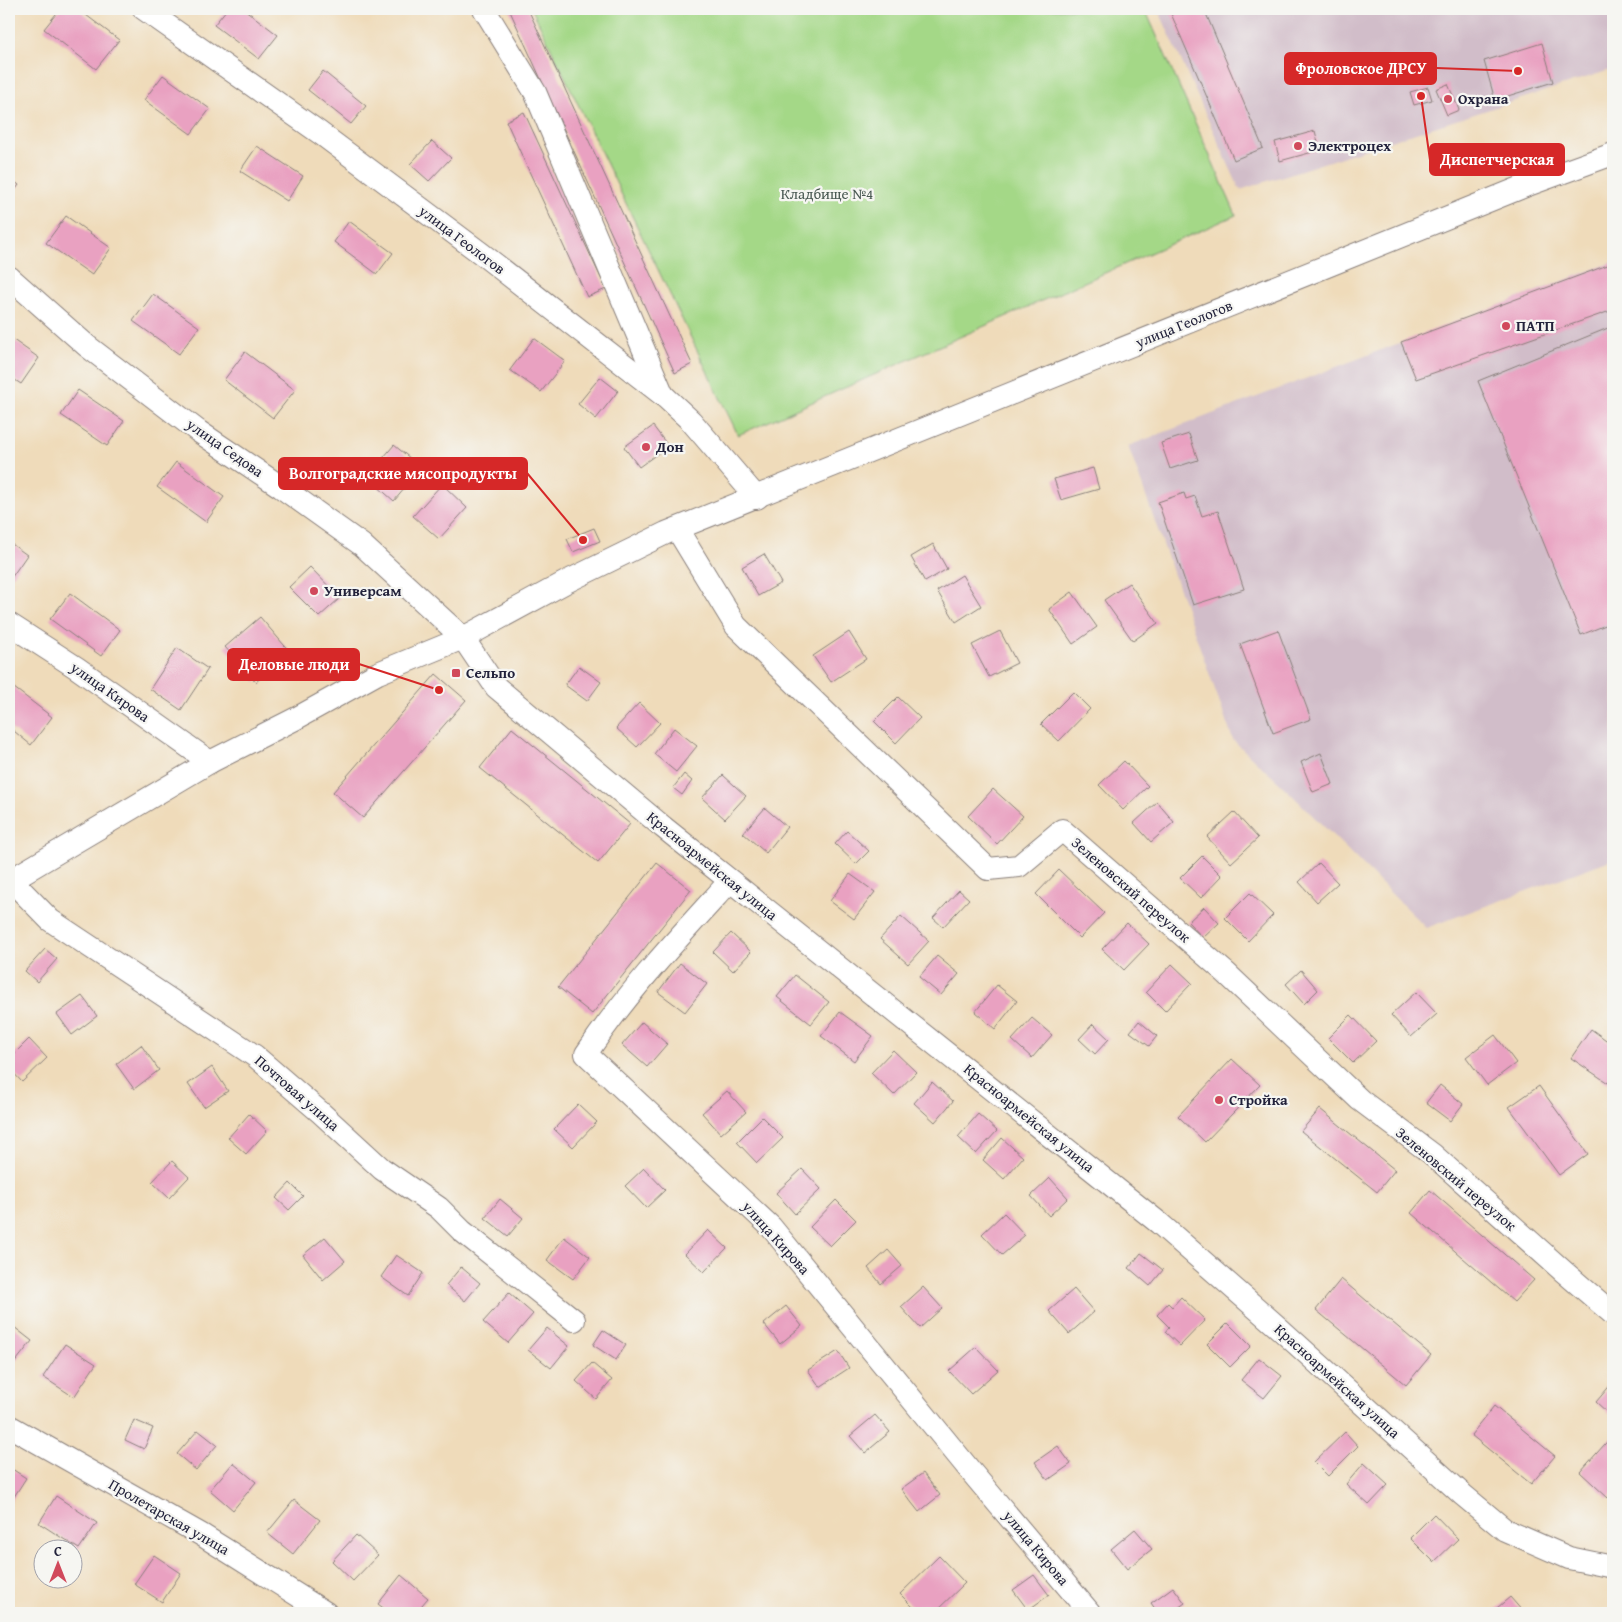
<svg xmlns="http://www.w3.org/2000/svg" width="1622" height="1622" viewBox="0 0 1622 1622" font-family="'Gentium Book Plus',serif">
	<rect width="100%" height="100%" fill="#f6f6f2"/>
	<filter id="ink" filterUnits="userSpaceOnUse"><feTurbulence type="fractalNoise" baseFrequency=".02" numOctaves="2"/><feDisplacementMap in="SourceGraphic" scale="10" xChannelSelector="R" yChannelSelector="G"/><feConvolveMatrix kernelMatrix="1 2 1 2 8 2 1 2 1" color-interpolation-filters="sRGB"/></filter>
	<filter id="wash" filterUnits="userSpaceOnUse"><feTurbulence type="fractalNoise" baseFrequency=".0096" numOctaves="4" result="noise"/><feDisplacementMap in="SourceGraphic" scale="20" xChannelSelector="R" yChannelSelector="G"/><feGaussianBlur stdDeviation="1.12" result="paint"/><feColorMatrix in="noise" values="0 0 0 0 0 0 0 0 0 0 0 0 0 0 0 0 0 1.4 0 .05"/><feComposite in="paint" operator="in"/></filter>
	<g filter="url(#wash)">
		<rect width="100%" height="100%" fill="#efdbba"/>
		<g fill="#d1bdc9">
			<polygon points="1158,9 1613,9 1613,69 1240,190"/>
			<polygon points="1613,262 1613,859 1426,928 1288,791 1233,740 1128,446"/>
		</g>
		<polygon fill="#a4d887" stroke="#637d61" points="532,9 1145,9 1236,215 738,435"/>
		<g id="blocks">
			<g fill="#e9a1c1">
				<polygon points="60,9 78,9 119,40 96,69 44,29"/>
				<polygon points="227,9 244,9 278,35 259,59 214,25"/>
				<polygon points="509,9 528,9 692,364 675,373"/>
				<polygon points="1169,9 1204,9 1263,148 1234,160"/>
				<polygon points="1542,43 1553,82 1495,100 1484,61"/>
				<polygon points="323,71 366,106 351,124 308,90"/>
				<polygon points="163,75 210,109 191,134 144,100"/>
				<polygon points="1448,84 1459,110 1447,115 1436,89"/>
				<polygon points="1428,87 1432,100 1414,105 1410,92"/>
				<polygon points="524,112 606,289 587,297 506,121"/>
				<polygon points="1315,131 1320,150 1280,161 1275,142"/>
				<polygon points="432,141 451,158 429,181 410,164"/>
				<polygon points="257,146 303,176 287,201 240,171"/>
				<polygon points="9,177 19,185 9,198"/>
				<polygon points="66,216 111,248 92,275 46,243"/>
				<polygon points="349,221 393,253 377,274 334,242"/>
				<polygon points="1613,263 1613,310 1416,379 1401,342"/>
				<polygon points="153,294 199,327 179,354 133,321"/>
				<polygon points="1613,326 1613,622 1581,635 1478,381"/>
				<polygon points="9,337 39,358 21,384 9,376"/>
				<polygon points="534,338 565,361 541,392 510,370"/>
				<polygon points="245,352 295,390 273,418 224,380"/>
				<polygon points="600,377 618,391 596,419 578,404"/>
				<polygon points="78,390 124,421 107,446 61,415"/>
				<polygon points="653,426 668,446 639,467 624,447"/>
				<polygon points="1189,434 1198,460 1170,469 1161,443"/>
				<polygon points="394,445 422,468 394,501 367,477"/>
				<polygon points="176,462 224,497 206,522 157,487"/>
				<polygon points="1093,468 1099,489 1061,500 1054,479"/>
				<polygon points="442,484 467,508 439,539 413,516"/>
				<polygon points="1184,493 1186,499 1195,496 1202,516 1218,511 1244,589 1193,605 1158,502"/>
				<polygon points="594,528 600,541 573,552 567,539"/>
				<polygon points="9,542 27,555 9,581"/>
				<polygon points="933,544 947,569 925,582 911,557"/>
				<polygon points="764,554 781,583 758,596 742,567"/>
				<polygon points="310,567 340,598 319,617 289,587"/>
				<polygon points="962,575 981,606 956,622 937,591"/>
				<polygon points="1129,583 1158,623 1133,641 1104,600"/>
				<polygon points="1072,592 1097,627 1073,644 1049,609"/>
				<polygon points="70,593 120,630 101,656 50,619"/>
				<polygon points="260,617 290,652 256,682 225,647"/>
				<polygon points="1278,630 1311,719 1273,733 1240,644"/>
				<polygon points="1000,631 1017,663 989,677 972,645"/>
				<polygon points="849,632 866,659 831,682 813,656"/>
				<polygon points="177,648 208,669 181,710 150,689"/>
				<polygon points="579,666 601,682 587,701 565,685"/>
				<polygon points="436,674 466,700 363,818 333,792"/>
				<polygon points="9,684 52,717 31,745 9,727"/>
				<polygon points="1073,692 1090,709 1059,741 1041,724"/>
				<polygon points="898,697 920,718 896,743 874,721"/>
				<polygon points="639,703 660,723 637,747 616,728"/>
				<polygon points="512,728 630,824 598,863 480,768"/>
				<polygon points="674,728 697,746 676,772 654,754"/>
				<polygon points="1321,753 1333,784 1313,792 1301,762"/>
				<polygon points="1124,761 1148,786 1123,810 1099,785"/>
				<polygon points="684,774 692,781 682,795 673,788"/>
				<polygon points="723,775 746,796 725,819 702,798"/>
				<polygon points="993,789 1023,816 997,844 968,816"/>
				<polygon points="1157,802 1174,822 1151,842 1134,823"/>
				<polygon points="765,808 787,827 766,853 743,833"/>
				<polygon points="1234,812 1258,838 1231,863 1207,837"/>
				<polygon points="847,831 869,851 856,864 835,844"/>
				<polygon points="1202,856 1222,876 1201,898 1180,878"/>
				<polygon points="657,863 691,890 592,1014 558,987"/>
				<polygon points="1319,863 1338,883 1317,902 1299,882"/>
				<polygon points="1059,870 1104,913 1080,938 1036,894"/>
				<polygon points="850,874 875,892 854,919 830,901"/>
				<polygon points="959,890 969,899 943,927 933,918"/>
				<polygon points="1250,893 1273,915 1248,941 1225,918"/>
				<polygon points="1204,907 1219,923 1203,938 1188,922"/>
				<polygon points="901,916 929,941 908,964 880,939"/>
				<polygon points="1127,923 1149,944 1124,970 1102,949"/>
				<polygon points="731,933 751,952 733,971 713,952"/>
				<polygon points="45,949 57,959 37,982 25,971"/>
				<polygon points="937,956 959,974 941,995 919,977"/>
				<polygon points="680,963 707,984 685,1012 658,992"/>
				<polygon points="1172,964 1192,983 1165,1011 1146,992"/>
				<polygon points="1301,970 1318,990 1304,1004 1286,984"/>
				<polygon points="795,975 829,1002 811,1024 777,997"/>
				<polygon points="997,985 1017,1001 995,1029 975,1012"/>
				<polygon points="1416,992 1437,1014 1411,1037 1391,1015"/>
				<polygon points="82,996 97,1016 72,1035 57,1014"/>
				<polygon points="840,1012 873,1036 854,1061 821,1036"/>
				<polygon points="1351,1015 1376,1041 1353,1063 1328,1038"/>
				<polygon points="1032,1018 1052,1035 1032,1058 1012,1040"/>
				<polygon points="1139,1021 1157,1036 1149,1046 1130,1032"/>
				<polygon points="642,1022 667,1044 647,1067 622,1045"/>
				<polygon points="1093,1024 1109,1039 1095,1054 1079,1039"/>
				<polygon points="1591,1029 1613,1045 1613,1076 1608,1083 1571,1058"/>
				<polygon points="1495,1035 1516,1063 1487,1085 1466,1057"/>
				<polygon points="29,1039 47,1058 22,1082 9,1068 9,1059"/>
				<polygon points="141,1045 159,1070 134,1089 116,1064"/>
				<polygon points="893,1050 916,1072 894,1095 871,1073"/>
				<polygon points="1232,1059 1260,1085 1205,1142 1178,1116"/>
				<polygon points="212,1067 228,1091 204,1107 188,1084"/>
				<polygon points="932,1082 953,1101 935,1122 914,1103"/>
				<polygon points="1440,1085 1463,1104 1450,1121 1426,1103"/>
				<polygon points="1539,1086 1588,1154 1559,1175 1509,1107"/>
				<polygon points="727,1091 746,1112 721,1134 702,1113"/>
				<polygon points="578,1104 597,1122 573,1147 554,1129"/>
				<polygon points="1320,1109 1395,1170 1377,1192 1301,1131"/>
				<polygon points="249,1114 267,1131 246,1154 228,1138"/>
				<polygon points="978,1114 997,1131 976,1154 958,1137"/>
				<polygon points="762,1117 783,1138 757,1163 737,1142"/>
				<polygon points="1002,1138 1023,1157 1004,1179 983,1160"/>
				<polygon points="172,1161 189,1177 169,1198 152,1182"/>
				<polygon points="644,1168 665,1190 646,1208 625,1186"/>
				<polygon points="802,1169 821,1189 795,1214 776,1193"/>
				<polygon points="1050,1178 1068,1198 1049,1216 1031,1196"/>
				<polygon points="290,1183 303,1196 289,1210 276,1198"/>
				<polygon points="1430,1190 1534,1280 1514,1302 1411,1213"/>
				<polygon points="500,1199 523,1218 508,1236 485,1218"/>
				<polygon points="836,1200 856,1220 830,1246 810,1227"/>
				<polygon points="1004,1213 1025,1235 1002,1255 982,1234"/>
				<polygon points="708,1230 727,1248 704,1272 685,1254"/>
				<polygon points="325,1237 345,1261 323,1280 303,1255"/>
				<polygon points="564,1237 590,1257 573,1279 547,1260"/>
				<polygon points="888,1250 902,1266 881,1284 868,1268"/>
				<polygon points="1141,1253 1163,1270 1150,1286 1129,1268"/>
				<polygon points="396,1255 423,1273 408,1296 381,1277"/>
				<polygon points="461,1267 480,1283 465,1301 446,1285"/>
				<polygon points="1341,1279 1431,1355 1406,1385 1316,1310"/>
				<polygon points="923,1287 942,1308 920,1328 901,1307"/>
				<polygon points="1074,1289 1094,1312 1069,1334 1049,1311"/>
				<polygon points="509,1293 533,1314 508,1343 483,1322"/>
				<polygon points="1181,1297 1205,1320 1180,1346 1165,1332 1169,1327 1157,1315 1168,1303 1172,1307"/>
				<polygon points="786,1306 802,1326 780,1344 764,1324"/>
				<polygon points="9,1323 32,1341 9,1370"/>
				<polygon points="1228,1323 1251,1346 1230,1367 1207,1344"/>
				<polygon points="547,1328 569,1346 551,1368 528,1350"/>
				<polygon points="603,1330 626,1345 616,1360 593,1345"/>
				<polygon points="65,1344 96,1364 74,1397 43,1377"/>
				<polygon points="976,1347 998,1370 971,1394 949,1371"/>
				<polygon points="838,1351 849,1368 820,1387 808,1370"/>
				<polygon points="1259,1358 1282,1376 1264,1398 1241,1380"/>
				<polygon points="592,1363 612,1380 596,1399 576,1381"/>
				<polygon points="1613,1382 1613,1409 1609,1414 1596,1402"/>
				<polygon points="1494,1406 1555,1456 1531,1484 1471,1435"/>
				<polygon points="875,1415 890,1432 865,1453 850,1436"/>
				<polygon points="134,1420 153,1428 144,1449 125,1440"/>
				<polygon points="198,1430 217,1445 196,1470 177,1454"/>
				<polygon points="1345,1432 1358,1446 1328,1476 1314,1462"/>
				<polygon points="1613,1435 1613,1492 1608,1498 1580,1472"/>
				<polygon points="1058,1446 1071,1464 1048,1480 1035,1462"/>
				<polygon points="233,1463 256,1482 233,1510 210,1490"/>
				<polygon points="1364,1463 1388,1485 1369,1505 1346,1484"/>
				<polygon points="9,1467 26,1478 10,1503 9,1502"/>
				<polygon points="923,1473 940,1495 919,1512 901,1489"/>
				<polygon points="56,1496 97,1523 79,1549 39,1523"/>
				<polygon points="294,1500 320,1520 293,1554 267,1533"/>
				<polygon points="1434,1514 1458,1539 1434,1562 1410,1538"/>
				<polygon points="1135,1529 1152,1549 1127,1569 1111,1549"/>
				<polygon points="356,1535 378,1555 353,1581 332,1561"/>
				<polygon points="154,1555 181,1573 162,1602 134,1584"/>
				<polygon points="939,1556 965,1583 934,1613 919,1613 900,1594"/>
				<polygon points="401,1575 428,1598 415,1613 390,1613 378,1604"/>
				<polygon points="1034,1575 1049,1595 1028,1610 1013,1590"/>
				<polygon points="1173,1587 1185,1603 1171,1613 1158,1613 1151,1603"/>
				<polygon points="1510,1597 1524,1613 1491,1613"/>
			</g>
		</g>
	</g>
	<g filter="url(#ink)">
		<use href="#blocks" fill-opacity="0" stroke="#887e7a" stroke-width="1"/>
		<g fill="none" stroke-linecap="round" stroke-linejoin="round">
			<defs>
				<g id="minor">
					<polyline points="144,9 320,133 482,254 663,395 691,421 757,498"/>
					<polyline points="484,9 535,92 662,393"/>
					<polyline points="9,277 87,346 198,431 281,487 362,545 463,638 496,687 663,827 1159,1223 1280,1329 1463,1495 1505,1530 1569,1558 1613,1567"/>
					<polyline points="677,529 736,626 988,869 1019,866 1062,830 1226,973 1360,1100 1432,1154 1563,1271 1613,1314"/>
					<polyline points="9,624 77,668 210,762"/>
					<polyline points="11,880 50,920 255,1056 320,1112 382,1169 439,1208 462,1231 574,1320"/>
					<polyline points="9,881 210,762 295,719 378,673 463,638 566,582 666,533 1525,186 1613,154"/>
					<path d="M730,881C680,936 628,991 586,1054L771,1227L973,1474L1090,1613"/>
					<polyline points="9,1426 202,1535 326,1613"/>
				</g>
			</defs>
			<use href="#minor" stroke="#887e7a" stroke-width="24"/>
			<use href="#minor" stroke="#fff" stroke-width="22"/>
		</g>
	</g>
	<g fill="#d1495b" stroke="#f6f6f2" stroke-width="2">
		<circle cx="1448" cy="99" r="5"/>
		<circle cx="1298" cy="146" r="5"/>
		<circle cx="1506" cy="326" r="5"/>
		<circle cx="646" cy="447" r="5"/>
		<circle cx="314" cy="591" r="5"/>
		<rect x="451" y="668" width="10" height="10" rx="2.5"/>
		<circle cx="1219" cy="1100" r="5"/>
	</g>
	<g text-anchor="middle" stroke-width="4.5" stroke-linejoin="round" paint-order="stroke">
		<g font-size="15" font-weight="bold" fill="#22223b" stroke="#f6f6f2" text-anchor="start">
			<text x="1458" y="104">Охрана</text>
			<text x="1308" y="151">Электроцех</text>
			<text x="1516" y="331">ПАТП</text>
			<text x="656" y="452">Дон</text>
			<text x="324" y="596">Универсам</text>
			<text x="466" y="678">Сельпо</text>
			<text x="1229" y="1105">Стройка</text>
		</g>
		<g font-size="15" fill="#495952" stroke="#f6f6f2">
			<text x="827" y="199">Кладбище №4</text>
		</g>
		<g font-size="15" fill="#22223b" stroke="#f6f6f2">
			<text transform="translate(462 240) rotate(37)" y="5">улица Геологов</text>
			<text transform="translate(1184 324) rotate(-22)" y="5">улица Геологов</text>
			<text transform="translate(225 448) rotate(35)" y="5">улица Седова</text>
			<text transform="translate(110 692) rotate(35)" y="5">улица Кирова</text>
			<text transform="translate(712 866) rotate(39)" y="5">Красноармейская улица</text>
			<text transform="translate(1131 890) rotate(41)" y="5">Зеленовский переулок</text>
			<text transform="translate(297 1093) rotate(41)" y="5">Почтовая улица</text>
			<text transform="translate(1029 1118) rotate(39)" y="5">Красноармейская улица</text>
			<text transform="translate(1456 1179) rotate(40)" y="5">Зеленовский переулок</text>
			<text transform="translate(776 1238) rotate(48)" y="5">улица Кирова</text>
			<text transform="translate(1337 1381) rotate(42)" y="5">Красноармейская улица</text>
			<text transform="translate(169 1517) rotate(30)" y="5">Пролетарская улица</text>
			<text transform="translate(1036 1548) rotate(50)" y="5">улица Кирова</text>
		</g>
	</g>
	<path fill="none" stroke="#d62828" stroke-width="2" d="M1518 71L1436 68M1421 96L1430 160M583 540L527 473M439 690L359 664"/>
	<g fill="#d62828" stroke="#f6f6f2" stroke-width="2">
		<circle cx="1518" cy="71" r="5"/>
		<circle cx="1421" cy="96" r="5"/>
		<circle cx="583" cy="540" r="5"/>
		<circle cx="439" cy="690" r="5"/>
	</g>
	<g fill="#d62828" stroke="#d62828" stroke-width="2">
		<rect x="1285" y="53" width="151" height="31" rx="5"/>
		<rect x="1430" y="144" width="134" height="31" rx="5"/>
		<rect x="279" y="458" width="248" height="31" rx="5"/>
		<rect x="228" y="649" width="131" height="31" rx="5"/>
	</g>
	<g font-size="16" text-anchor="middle" font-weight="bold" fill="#fff">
		<text x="1361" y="74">Фроловское ДРСУ</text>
		<text x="1497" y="165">Диспетчерская</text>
		<text x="403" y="479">Волгоградские мясопродукты</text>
		<text x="294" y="670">Деловые люди</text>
	</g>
	<rect width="1622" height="1622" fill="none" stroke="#f6f6f2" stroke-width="30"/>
	<g transform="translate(58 1564)"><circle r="24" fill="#f6f6f2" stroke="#a1a1a9"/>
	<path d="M0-4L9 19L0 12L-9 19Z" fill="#d1495b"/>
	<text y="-8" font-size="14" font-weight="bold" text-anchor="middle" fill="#22223b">С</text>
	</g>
</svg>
